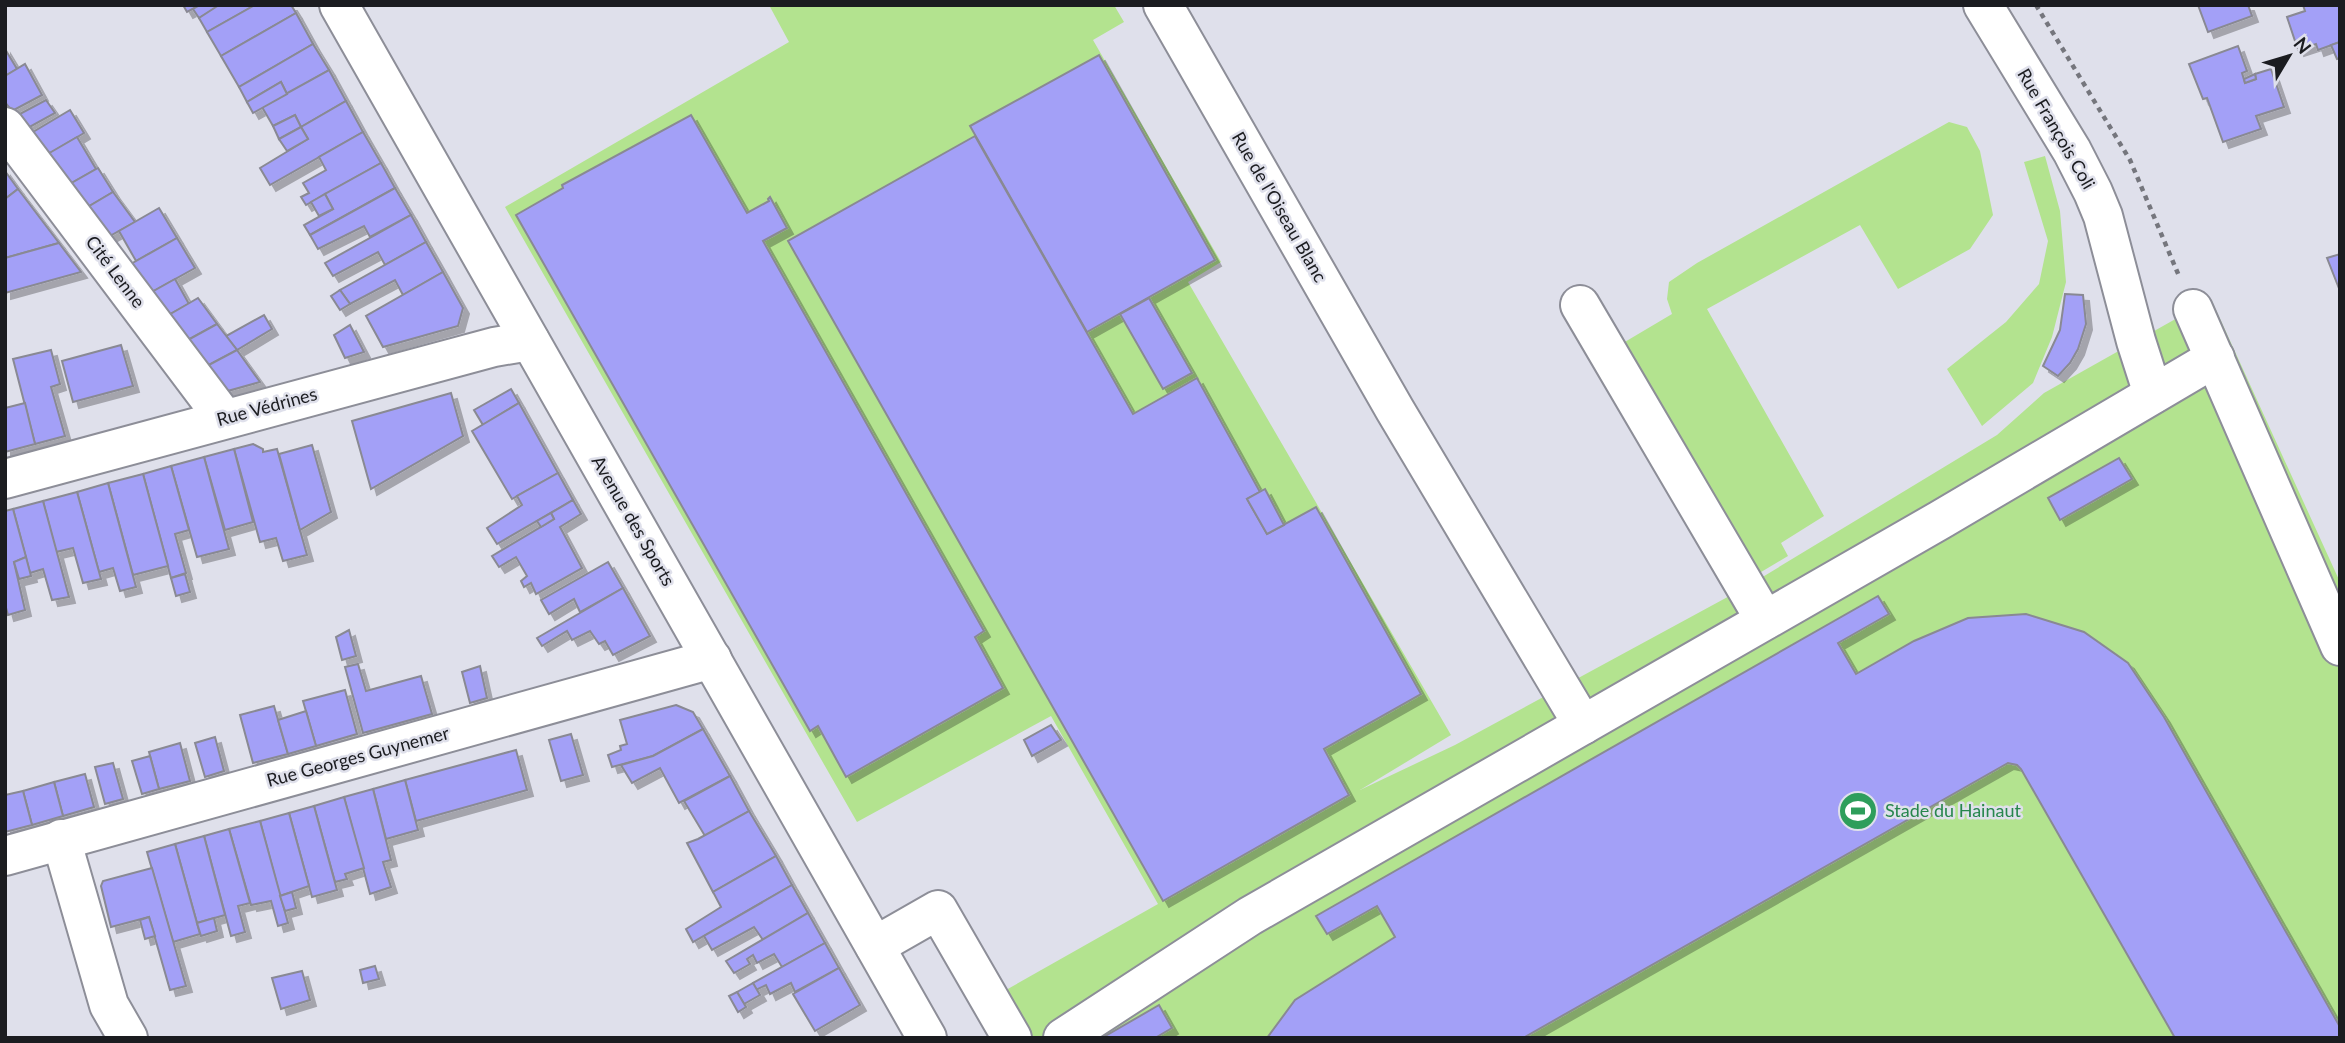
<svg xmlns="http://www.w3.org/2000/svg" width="2345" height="1043" viewBox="0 0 2345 1043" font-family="Lato,sans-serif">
	<defs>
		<filter id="shadow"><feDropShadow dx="6" dy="6" stdDeviation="0" flood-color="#0004"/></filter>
	</defs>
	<rect width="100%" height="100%" fill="#dfe0eb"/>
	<g fill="#b3e38f">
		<polygon points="769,5 1114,5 1124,22 1093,40 1221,262 1188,282 1451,735 1360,790 1455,745 1746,587 1997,435 2044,393 2211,299 2340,582 2340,1038 991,1038 974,1008 1158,904 1051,716 857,822 505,207 789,42"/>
		<polygon points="1949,122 1967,127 1980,151 1993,215 1970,249 1898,289 1860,225 1707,309 1824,516 1781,543 1788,556 1751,578 1618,346 1672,314 1667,299 1669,282 1697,263"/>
		<polygon points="2045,156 2060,211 2066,282 2052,337 2033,383 1982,426 1947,369 2006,322 2039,284 2048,241 2024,162"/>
	</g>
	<g fill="#a3a0f7" stroke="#898993" stroke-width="2" filter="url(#shadow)">
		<polygon points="183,5 200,5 187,12"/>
		<polygon points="200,5 219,5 219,6 199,18 193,9"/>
		<polygon points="219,5 255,5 207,32 199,18"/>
		<polygon points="255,5 291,5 296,13 221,56 207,32"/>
		<polygon points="2198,5 2248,5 2252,16 2208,32"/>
		<polygon points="2303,5 2340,5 2340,42 2318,50 2316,44 2298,50 2287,17 2305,11"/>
		<polygon points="296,13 313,44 239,87 221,56"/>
		<polygon points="2340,42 2340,58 2337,59 2331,45"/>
		<polygon points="313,44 329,70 287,94 281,82 247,102 239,87"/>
		<polygon points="2238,46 2247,71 2242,73 2245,83 2256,79 2255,74 2271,69 2284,107 2256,116 2261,129 2223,142 2207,98 2203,99 2189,64"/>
		<polygon points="5,49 17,69 5,76"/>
		<polygon points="1099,55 1215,260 1087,332 970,126"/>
		<polygon points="25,64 42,95 12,111 5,102 5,76"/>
		<polygon points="329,70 346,101 301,127 295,115 273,126 262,107"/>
		<polygon points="2255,74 2256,79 2245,83 2244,79"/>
		<polygon points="281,82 287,94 253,113 247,102"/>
		<polygon points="46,100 55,113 26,129 16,116"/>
		<polygon points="346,101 363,132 270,185 260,168 308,139 301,127"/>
		<polygon points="70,110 84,133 47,155 33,132"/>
		<polygon points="295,115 301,127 279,139 273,126"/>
		<polygon points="691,115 747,213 769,201 768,199 770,197 787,228 763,241 984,631 975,637 1003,688 846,777 818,726 810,731 516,215 563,188 562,185"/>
		<polygon points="301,127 308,139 287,151 279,139"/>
		<polygon points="363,132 381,163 306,205 301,197 309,193 303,183 326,170 319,157"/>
		<polygon points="975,136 1133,414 1197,378 1260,492 1247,499 1267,534 1316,507 1421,694 1324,749 1349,795 1163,901 788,241"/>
		<polygon points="77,137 96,169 68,185 46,155"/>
		<polygon points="381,163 395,188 310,235 304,225 333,209 325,194"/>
		<polygon points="98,168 113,192 86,208 68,185"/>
		<polygon points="5,171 18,189 5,199"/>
		<polygon points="395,188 411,215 370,237 364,226 318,249 310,235"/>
		<polygon points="18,189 59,243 5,258 5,199"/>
		<polygon points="113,192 135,222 108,237 86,208"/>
		<polygon points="325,194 333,209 319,216 311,202"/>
		<polygon points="159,208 177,238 136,261 119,231"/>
		<polygon points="411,215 426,242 385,265 378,252 333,276 325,263"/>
		<polygon points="177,238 195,268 150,293 129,265"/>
		<polygon points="426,242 443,272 403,295 395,280 350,304 340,290"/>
		<polygon points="59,243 81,272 5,293 5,258"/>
		<polygon points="2340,254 2340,291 2327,258"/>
		<polygon points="443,272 463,308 458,326 383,347 366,316"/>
		<polygon points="175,279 189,304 167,316 150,293"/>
		<polygon points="340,290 350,304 340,310 331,296"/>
		<polygon points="2065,294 2083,295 2086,324 2078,349 2070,363 2058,376 2043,366 2060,330"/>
		<polygon points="198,298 217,324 186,341 167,316"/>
		<polygon points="1149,298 1192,373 1163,389 1120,314"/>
		<polygon points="264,315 272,329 237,350 226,336"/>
		<polygon points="217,324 237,350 205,367 186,341"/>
		<polygon points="350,325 364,352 345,358 334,335"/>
		<polygon points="121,345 133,386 73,402 62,361"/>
		<polygon points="51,350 60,384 51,387 65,436 35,444 13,359"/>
		<polygon points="237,350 260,382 224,392 205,367"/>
		<polygon points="511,389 519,403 483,425 474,410"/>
		<polygon points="451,393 463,436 371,489 352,421"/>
		<polygon points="25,403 35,444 5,452 5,408"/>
		<polygon points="519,403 558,473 512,499 472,431"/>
		<polygon points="253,444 263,449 263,452 277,449 307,555 283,561 276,538 260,542 234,449"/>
		<polygon points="312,445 331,512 300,530 279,454"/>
		<polygon points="234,449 253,522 225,530 204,457"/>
		<polygon points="204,457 229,549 197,557 171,466"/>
		<polygon points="2119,458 2132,479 2060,520 2048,498"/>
		<polygon points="171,466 189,530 175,534 186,573 171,578 143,474"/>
		<polygon points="558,473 573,500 497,544 487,528 522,505 517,496"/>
		<polygon points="143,474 168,566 133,575 108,483"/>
		<polygon points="108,483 136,587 120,591 113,568 99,572 77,492"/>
		<polygon points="1265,489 1284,525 1267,534 1247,499"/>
		<polygon points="77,492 101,579 83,583 73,548 56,552 43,501"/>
		<polygon points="573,500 581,514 560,527 582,568 536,594 531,583 524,587 521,581 527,576 516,557 499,567 492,556 554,519 551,513"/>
		<polygon points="43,501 69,597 52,600 43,569 30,573 13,509"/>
		<polygon points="13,509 26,557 14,562 25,610 8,615 5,604 5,511"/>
		<polygon points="551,513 554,519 541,527 537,521"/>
		<polygon points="26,557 31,576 19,579 14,562"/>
		<polygon points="608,562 623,588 580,612 574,599 549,614 541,600"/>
		<polygon points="185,574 190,592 176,596 171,578"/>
		<polygon points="623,588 650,636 613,655 605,641 599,644 590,631 572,640 567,631 542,646 537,638"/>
		<polygon points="1878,596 1889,614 1838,643 1856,674 1914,641 1968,618 2026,614 2084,632 2128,663 2164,717 2340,1027 2340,1038 2175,1038 2021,769 2017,765 2008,763 1523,1038 1267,1038 1295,1000 1395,937 1377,906 1327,934 1316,916"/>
		<polygon points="349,630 356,656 342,660 336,637"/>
		<polygon points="358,664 366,691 421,676 432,714 363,733 345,667"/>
		<polygon points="480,666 487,698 470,703 462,672"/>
		<polygon points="345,690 357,734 316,746 303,701"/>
		<polygon points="676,705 693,712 703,729 653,756 612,767 608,755 621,750 620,746 627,744 620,720"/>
		<polygon points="274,706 288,754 253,763 240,715"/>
		<polygon points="306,711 316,746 288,754 278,720"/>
		<polygon points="1051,725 1061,740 1032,756 1024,740"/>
		<polygon points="703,729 730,776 679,803 660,768 632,783 621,765 653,756"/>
		<polygon points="571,734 583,775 561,781 549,740"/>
		<polygon points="215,737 224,771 205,777 195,743"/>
		<polygon points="180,743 190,781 159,789 149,752"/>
		<polygon points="516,750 527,790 416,821 405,780"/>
		<polygon points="150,756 159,789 142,794 132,761"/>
		<polygon points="113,763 123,799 105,804 95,767"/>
		<polygon points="85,774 94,807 63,816 54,782"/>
		<polygon points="730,776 749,811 705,836 684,801"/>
		<polygon points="405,780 418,830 386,839 373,789"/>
		<polygon points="54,782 63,816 32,825 23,791"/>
		<polygon points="373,789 391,860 383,862 391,887 370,894 344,797"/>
		<polygon points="23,791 32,825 5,832 5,795"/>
		<polygon points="344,797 364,868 345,874 347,879 335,882 314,806"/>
		<polygon points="314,806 337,890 312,897 289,813"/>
		<polygon points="749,811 776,856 713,892 687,843 698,839"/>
		<polygon points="289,813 309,886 280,896 260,821"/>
		<polygon points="260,821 288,923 278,926 271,901 251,905 229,829"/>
		<polygon points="229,829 250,903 238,906 245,932 231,936 204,836"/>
		<polygon points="204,836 225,915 197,923 175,844"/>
		<polygon points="175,844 200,934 173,942 147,852"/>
		<polygon points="776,856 792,885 693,942 686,929 721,907 713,892"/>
		<polygon points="152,868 186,986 170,990 149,917 111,927 101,886 103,881"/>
		<polygon points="792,885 808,913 763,940 754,927 712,950 704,936"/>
		<polygon points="292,892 296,908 285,911 280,896"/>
		<polygon points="808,913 825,943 782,967 774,954 757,963 753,955 747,959 750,964 734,973 726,961"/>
		<polygon points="149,917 155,936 145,939 140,920"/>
		<polygon points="214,918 217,931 201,936 197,923"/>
		<polygon points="825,943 839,968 795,992 791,983 770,994 766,985 756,990 753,983"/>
		<polygon points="375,966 379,979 363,983 360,970"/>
		<polygon points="839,968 860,1005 815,1031 793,994"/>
		<polygon points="302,971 310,1000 281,1009 272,978"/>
		<polygon points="753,983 760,995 744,1004 737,992"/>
		<polygon points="737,992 746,1007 738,1012 729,996"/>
		<polygon points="1159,1005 1172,1028 1155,1038 1102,1038"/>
	</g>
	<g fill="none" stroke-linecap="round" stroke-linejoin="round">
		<defs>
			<g id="minor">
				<polyline points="339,5 927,1038"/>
				<polyline points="1163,5 1395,410 1583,725"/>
				<polyline points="1983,5 2072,151 2093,192 2103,216 2136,341 2153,394"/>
				<polyline points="5,127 224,418"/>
				<polyline points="1580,305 1765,620"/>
				<polyline points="2193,309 2340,646"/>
				<polyline points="5,479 494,347 530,341"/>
				<polyline points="61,839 109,1005 128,1038"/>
				<polyline points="5,856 712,659"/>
				<polyline points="875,946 938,910 1012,1038"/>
				<polyline points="1063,1038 1250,916 1940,520 2215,358"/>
			</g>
		</defs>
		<use href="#minor" stroke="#8d8e98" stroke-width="42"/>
		<polyline stroke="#75767d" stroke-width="4.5" stroke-dasharray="5 5" stroke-linecap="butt" points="2036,5 2130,160 2179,276"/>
		<use href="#minor" stroke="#fff" stroke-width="38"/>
	</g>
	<defs>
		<symbol id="stadium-disc" viewBox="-11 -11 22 22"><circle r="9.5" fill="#2e9e5b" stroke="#dfe0eb"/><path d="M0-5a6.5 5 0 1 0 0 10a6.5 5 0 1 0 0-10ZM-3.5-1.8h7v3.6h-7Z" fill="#fff"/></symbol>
	</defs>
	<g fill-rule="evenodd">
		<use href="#stadium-disc" x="1836" y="789" width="44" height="44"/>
	</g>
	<g text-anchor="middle" stroke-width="5" stroke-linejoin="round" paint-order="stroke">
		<g font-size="18" fill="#1b1c20" stroke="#dfe0eb">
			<text transform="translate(2056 129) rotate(60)" y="6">Rue François Coli</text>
			<text transform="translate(1279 207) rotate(60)" y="6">Rue de l'Oiseau Blanc</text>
			<text transform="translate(115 272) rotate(53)" y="6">Cité Lenne</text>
			<text transform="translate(267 407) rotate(-15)" y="6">Rue Védrines</text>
			<text transform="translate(633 521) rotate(60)" y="6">Avenue des Sports</text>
			<text transform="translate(358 757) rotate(-15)" y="6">Rue Georges Guynemer</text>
		</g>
		<g font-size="18" fill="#27864d" stroke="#dfe0eb" text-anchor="start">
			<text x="1885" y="817">Stade du Hainaut</text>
		</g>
	</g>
	<rect width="2345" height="1043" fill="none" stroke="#1b1c20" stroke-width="14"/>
	<g transform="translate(2289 56) rotate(52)" stroke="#dfe0eb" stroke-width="5" paint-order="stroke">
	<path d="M0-5L12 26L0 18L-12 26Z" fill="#1b1c20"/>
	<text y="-10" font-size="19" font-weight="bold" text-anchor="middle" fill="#1b1c20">N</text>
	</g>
</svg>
